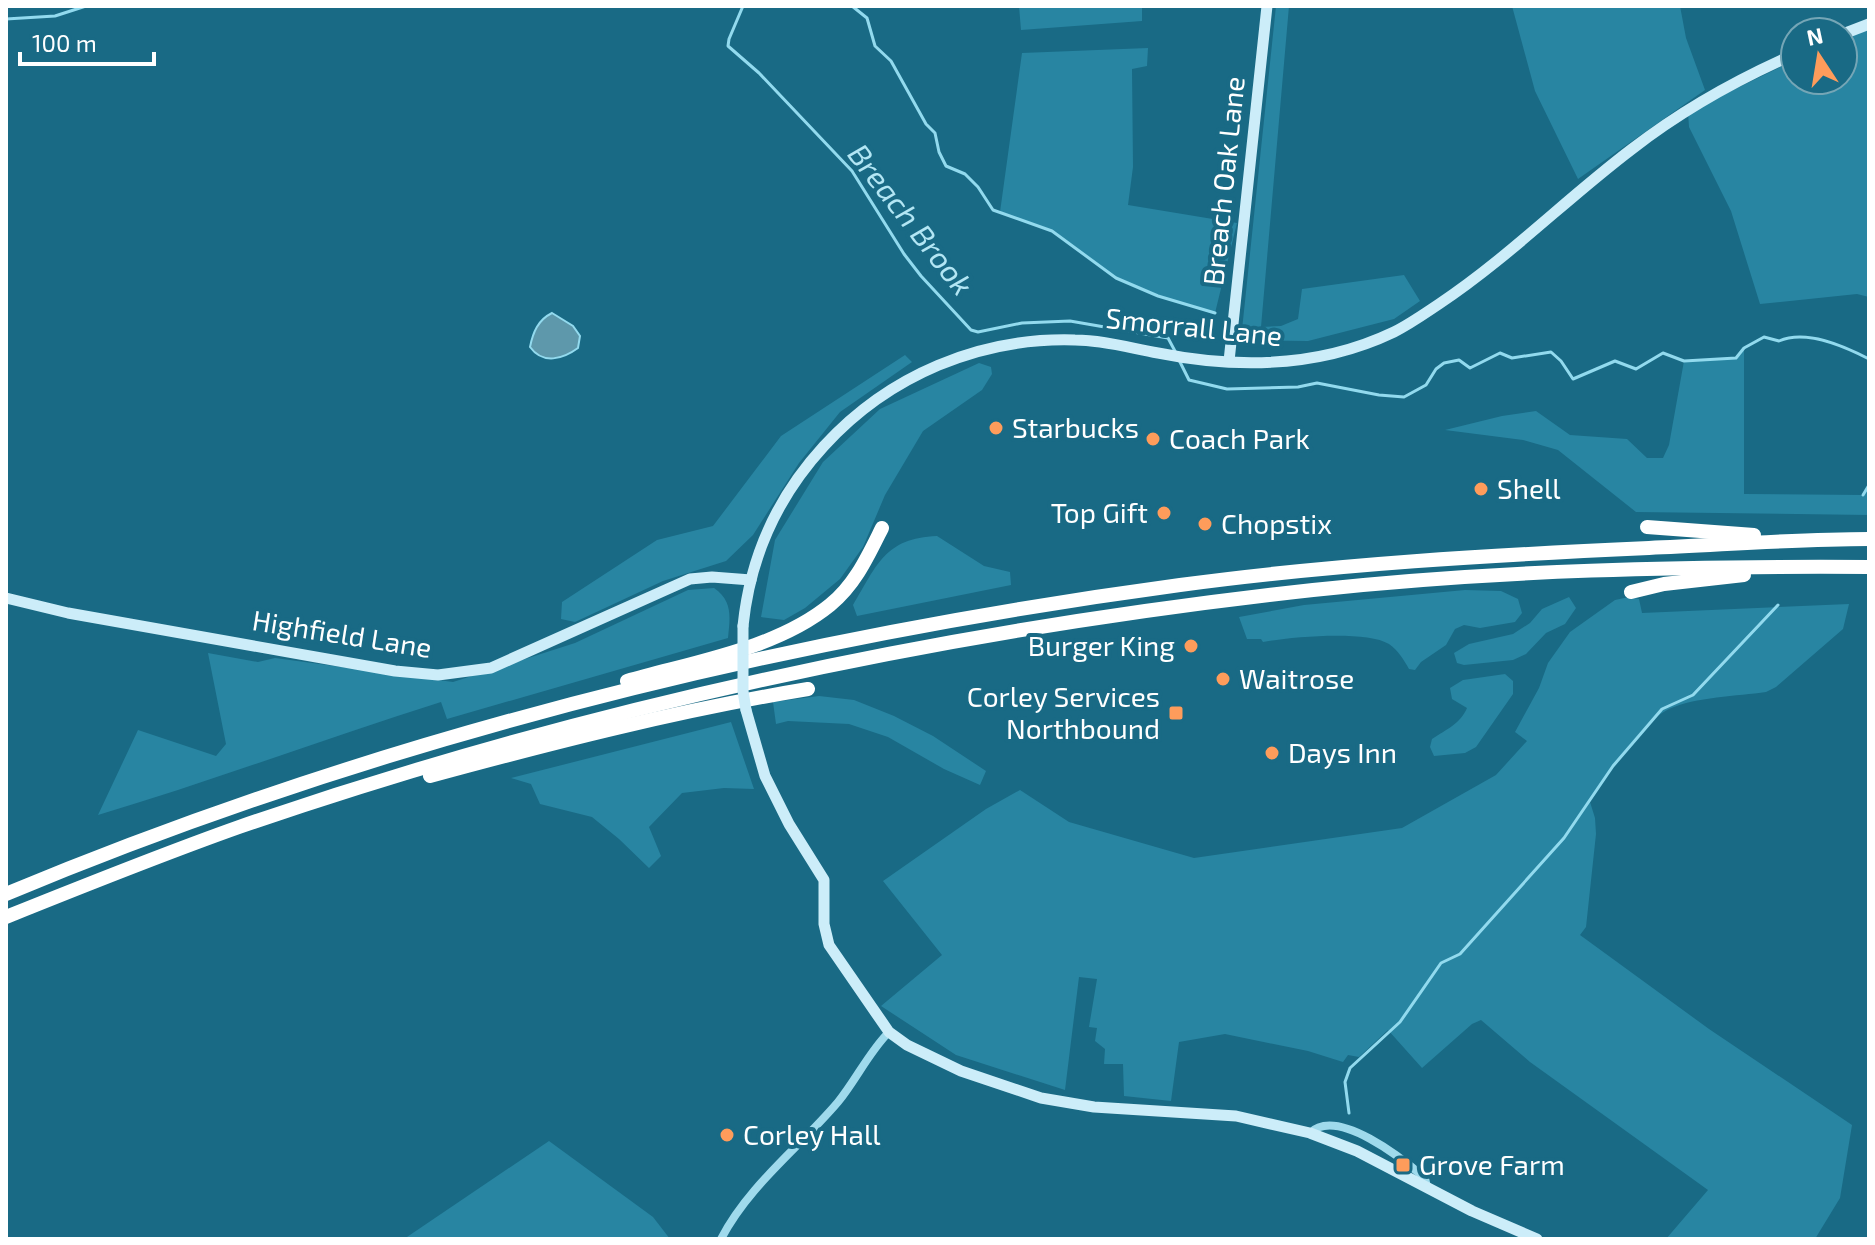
<svg xmlns="http://www.w3.org/2000/svg" width="1875" height="1245" viewBox="0 0 1875 1245" font-family="'Exo 2',sans-serif">
	<rect width="100%" height="100%" fill="#196a85"/>
	<g fill="#2885a2">
		<polygon points="1019,6 1142,6 1142,21 1021,30"/>
		<polygon points="1276,6 1289,6 1261,327 1281,326 1298,319 1302,289 1404,275 1420,301 1394,319 1308,341 1245,340 1242,330"/>
		<polygon points="1512,6 1680,6 1686,38 1705,90 1578,179 1535,91"/>
		<polygon points="1869,27 1869,297 1857,294 1760,304 1731,211 1689,127 1688,112 1795,60 1795,80 1843,80 1843,38"/>
		<polygon points="1148,48 1147,66 1132,69 1133,167 1128,205 1237,223 1215,313 1155,295 1116,278 1052,231 1000,212 1022,53"/>
		<polygon points="1744,348 1744,494 1863,495 1869,485 1869,515 1636,512 1558,450 1523,440 1445,430 1502,416 1536,411 1570,435 1627,439 1647,458 1663,458 1669,445 1684,361 1736,358"/>
		<polygon points="905,355 912,362 840,412 799,463 753,535 726,561 663,581 575,622 561,619 562,602 657,540 713,526 781,436"/>
		<polygon points="979,363 991,367 992,374 982,390 923,431 885,495 863,547 840,579 805,608 784,620 761,617 775,540 823,462 880,409"/>
		<path d="M937,536L984,566L1010,572L1011,585L857,616L853,605C877,565 885,538 937,536Z"/>
		<path d="M714,588C733,601 730,617 728,638L447,719L441,702C326,738 213,781 98,815L138,730L216,756L226,744L208,653L258,662L275,658L453,682L575,643L688,590Z"/>
		<path d="M1465,590L1501,591L1518,599L1522,613L1515,622L1480,628L1464,625L1455,629L1446,645L1421,662L1415,670L1409,669C1404,660 1398,650 1389,644C1366,630 1290,637 1263,642L1261,639H1247L1239,617L1304,605Z"/>
		<polygon points="1569,597 1576,608 1565,624 1546,633 1526,654 1513,660 1464,665 1457,663 1454,653 1469,644 1513,634 1530,623 1542,609"/>
		<path d="M1629,597L1639,599L1642,613L1849,604L1843,629L1776,687L1766,692C1738,696 1695,697 1669,709C1641,722 1607,776 1590,802L1595,818L1596,834L1586,927L1580,935L1709,1029L1852,1125L1840,1198L1815,1239H1666L1708,1190L1530,1062L1481,1020L1472,1024L1422,1068L1388,1030L1359,1057L1348,1055L1343,1062L1308,1051L1225,1034L1179,1042L1171,1101L1124,1096L1123,1064H1104L1105,1049L1095,1041L1097,1028L1089,1027L1097,979L1079,977L1065,1090L956,1055L881,1006L942,955L883,881L986,809L1020,790L1069,822L1194,858L1402,828L1496,775L1527,741L1515,732L1539,688L1548,663L1570,632L1615,600Z"/>
		<path d="M1505,674L1513,681V694L1476,747L1465,753L1434,756L1430,747L1432,739C1447,729 1460,724 1467,708L1452,699L1450,688L1463,680Z"/>
		<polygon points="819,696 854,700 894,716 933,736 986,771 980,785 944,769 888,737 849,724 788,721 776,724 773,702"/>
		<polygon points="731,722 754,789 724,788 682,793 649,827 661,856 649,868 619,839 592,817 540,804 531,784 511,778"/>
		<polygon points="549,1141 653,1217 670,1239 404,1239"/>
	</g>
	<path fill="#5e98ab" stroke="#92daee" stroke-width="2" d="M552,313L573,326L580,336L578,348C563,359 543,365 530,347C533,332 538,320 552,313Z"/>
	<g fill="none" stroke-linecap="round" stroke-linejoin="round">
		<g stroke="#92daee" stroke-width="3">
			<polyline points="743,6 729,39 728,46 759,73 852,171 904,254 921,276 971,330 978,332 1022,323 1070,321 1168,338 1176,353"/>
			<polyline points="852,6 867,18 875,46 891,61 926,124 935,133 939,152 946,166 965,174 978,187 993,210 1052,231 1116,278 1158,296 1215,313"/>
			<polyline points="6,19 55,16 86,6"/>
			<path d="M1179,360L1189,380L1227,389L1298,387L1317,383L1379,395L1404,397L1426,385L1436,369L1444,363L1459,360L1470,368L1500,353L1512,358L1551,352L1561,361L1573,379L1615,361L1636,369L1663,353L1684,361L1736,358L1744,348L1764,337L1779,341C1806,329 1844,346 1869,359"/>
			<polyline points="1863,495 1869,485"/>
			<polyline points="1349,1113 1345,1082 1350,1068 1400,1022 1441,963 1460,954 1564,838 1613,766 1662,709 1693,695 1778,605"/>
		</g>
		<g stroke="#9fdaec" stroke-width="8">
			<path d="M1310,1133C1337,1106 1404,1160 1425,1178L1427,1187"/>
			<path d="M721,1239C749,1185 799,1148 838,1102C856,1080 869,1052 889,1032"/>
		</g>
		<g stroke="#ccedf9" stroke-width="11">
			<polyline points="1843,34 1869,24"/>
			<polyline points="1229,361 1267,6"/>
			<polyline points="6,598 68,613 395,671 438,675 491,668 690,579 712,577 751,580"/>
			<path d="M743,626C750,557 778,496 824,446C889,375 980,337 1075,340C1103,340 1130,348 1158,353C1238,369 1321,367 1394,332C1410,324 1424,314 1439,304C1508,258 1566,199 1632,149C1681,111 1738,79 1795,54"/>
			<polyline points="746,710 765,776 789,824 824,880 824,924 829,945 889,1032 907,1045 961,1071 1041,1098 1094,1107 1236,1116 1310,1133 1357,1151 1472,1211 1537,1239"/>
		</g>
		<g stroke="#fff" stroke-width="14">
			<polyline points="1647,527 1754,535"/>
			<polyline points="1631,592 1664,584 1744,575"/>
			<path d="M627,681C693,662 776,649 830,605C855,585 868,556 882,528"/>
			<path d="M430,776C555,742 680,710 808,689"/>
			<path d="M6,894C380,738 779,639 1180,585C1336,564 1492,555 1649,548C1722,545 1795,539 1869,539"/>
			<path d="M6,917C83,886 160,855 239,827C587,707 948,630 1313,590C1498,570 1684,566 1869,567"/>
		</g>
		<polyline stroke="#ccedf9" stroke-width="11" points="743,626 743,691 746,710"/>
	</g>
	<g fill="#fe9c5b" stroke="#196a85" stroke-width="3">
		<circle cx="996" cy="428" r="8"/>
		<circle cx="1153" cy="439" r="8"/>
		<circle cx="1481" cy="489" r="8"/>
		<circle cx="1164" cy="513" r="8"/>
		<circle cx="1205" cy="524" r="8"/>
		<circle cx="1191" cy="646" r="8"/>
		<circle cx="1223" cy="679" r="8"/>
		<rect x="1168" y="705" width="16" height="16" rx="4"/>
		<circle cx="1272" cy="753" r="8"/>
		<circle cx="727" cy="1135" r="8"/>
		<rect x="1395" y="1157" width="16" height="16" rx="4"/>
	</g>
	<g text-anchor="middle" stroke-width="8" stroke-linejoin="round" paint-order="stroke">
		<g font-size="28" fill="#fff" stroke="#196a85">
			<text transform="translate(1224 181) rotate(-84)" y="10">Breach Oak Lane</text>
			<text transform="translate(1194 327) rotate(6)" y="10">Smorrall Lane</text>
			<text transform="translate(342 634) rotate(9)" y="10">Highfield Lane</text>
		</g>
		<g font-size="28" fill="#fff" stroke="#196a85" text-anchor="start">
			<text x="1012" y="438">Starbucks</text>
			<text x="1169" y="449">Coach Park</text>
			<text x="1497" y="499">Shell</text>
			<text x="1148" y="523" text-anchor="end">Top Gift</text>
			<text x="1221" y="534">Chopstix</text>
			<text x="1175" y="656" text-anchor="end">Burger King</text>
			<text x="1239" y="689">Waitrose</text>
			<text x="1160" y="707" text-anchor="end">Corley Services<tspan x="1160" dy="32">Northbound</tspan></text>
			<text x="1288" y="763">Days Inn</text>
			<text x="743" y="1145">Corley Hall</text>
			<text x="1419" y="1175">Grove Farm</text>
		</g>
		<g font-size="30" font-style="italic" fill="#b3e6f4" stroke="#196a85">
			<text transform="translate(910 220) rotate(52)" y="10">Breach Brook</text>
		</g>
	</g>
	<rect width="1875" height="1245" fill="none" stroke="#ffffff" stroke-width="16"/>
	<g transform="translate(1819 56) rotate(348)"><circle r="38" fill="#196a85" stroke="#75a6b6" stroke-width="2"/>
	<path d="M0-6L14 30L0 20L-14 30Z" fill="#fe9c5b"/>
	<text y="-12" font-size="22" font-weight="bold" text-anchor="middle" fill="#ffffff">N</text>
	</g>
	<path d="M20 52v12h134v-12" fill="none" stroke="#ffffff" stroke-width="4"/>
	<text x="32" y="52" font-size="24" fill="#ffffff" stroke="#196a85" stroke-width="6" paint-order="stroke">100 m</text>
</svg>
